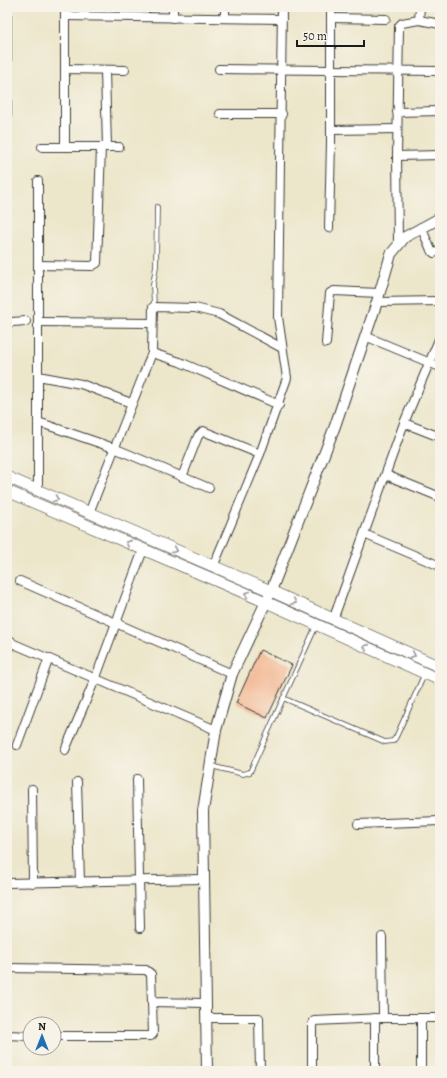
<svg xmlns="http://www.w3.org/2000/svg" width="447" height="1078" viewBox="0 0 447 1078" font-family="Alegreya,serif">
	<rect width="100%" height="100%" fill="#f7f3e8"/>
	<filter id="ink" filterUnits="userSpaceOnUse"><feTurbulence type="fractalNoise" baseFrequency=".025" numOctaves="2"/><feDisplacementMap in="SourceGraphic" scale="8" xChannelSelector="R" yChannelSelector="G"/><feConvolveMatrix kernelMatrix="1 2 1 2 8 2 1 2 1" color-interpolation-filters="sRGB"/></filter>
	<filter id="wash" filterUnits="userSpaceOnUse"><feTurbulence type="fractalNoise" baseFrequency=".012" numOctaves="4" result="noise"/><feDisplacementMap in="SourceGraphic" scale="16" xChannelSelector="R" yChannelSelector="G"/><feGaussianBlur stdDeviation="0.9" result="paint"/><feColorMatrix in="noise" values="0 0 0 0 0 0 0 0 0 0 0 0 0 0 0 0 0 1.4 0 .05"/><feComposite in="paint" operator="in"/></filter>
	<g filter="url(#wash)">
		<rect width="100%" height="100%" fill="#ece6ca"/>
		<g id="blocks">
			<polygon fill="#f3b18a" points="260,650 292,665 267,718 236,703"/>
		</g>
	</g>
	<g filter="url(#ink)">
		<use href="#blocks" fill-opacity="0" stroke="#3b3a36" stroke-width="1"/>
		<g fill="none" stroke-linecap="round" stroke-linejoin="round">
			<defs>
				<g id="service">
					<polyline points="154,306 153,285 156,266 157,207"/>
					<polyline points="283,698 385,742 393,741 396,737 425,673"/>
					<polyline points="211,766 243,774 250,772 316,626"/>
				</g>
				<g id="minor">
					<polyline points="65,7 65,147 119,147"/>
					<polyline points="65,16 282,19"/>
					<polyline points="225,17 225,7"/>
					<polyline points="173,18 173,7"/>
					<polyline points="331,18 386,19"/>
					<polyline points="419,20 440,24"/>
					<polyline points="65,69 125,70"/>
					<polyline points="219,69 440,71"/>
					<polyline points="105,70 107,147"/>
					<polyline points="397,112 440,111"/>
					<polyline points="7,114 7,7"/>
					<polyline points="220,114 282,114"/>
					<polyline points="331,130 397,129"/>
					<polyline points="42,147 65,147"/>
					<polyline points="397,156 440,155"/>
					<polyline points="421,227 431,250 434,253 440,251"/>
					<polyline points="329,228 331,142 331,7"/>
					<polyline points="398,242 397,156 399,26 402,23 419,20 420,7"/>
					<polyline points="39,265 92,266 97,263 101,147"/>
					<polyline points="377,302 440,301"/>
					<polyline points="39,322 151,323"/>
					<polyline points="7,325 12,322 26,321"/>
					<polyline points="365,336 440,367"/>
					<polyline points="326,343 330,293 334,291 379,293"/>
					<polyline points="152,353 180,362 279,405"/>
					<polyline points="38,376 81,384 131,403"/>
					<polyline points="38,422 114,448 209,488"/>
					<polyline points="404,423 440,437"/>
					<polyline points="386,475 440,497"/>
					<polyline points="182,477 198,436 203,431 260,454"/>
					<polyline points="38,491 38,181"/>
					<polyline points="89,513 152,353 153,307 195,308 219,314 282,348"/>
					<polyline points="364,534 440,566"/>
					<polyline points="213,567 260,454 287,378 278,317 282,7"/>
					<polyline points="20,581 232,674"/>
					<polyline points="333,620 404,423 440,337"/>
					<polyline points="7,641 216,730"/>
					<polyline points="7,652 11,641"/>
					<polyline points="17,745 49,658"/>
					<polyline points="65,750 96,677 143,550"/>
					<polyline points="137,779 140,928"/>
					<polyline points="77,782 80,882"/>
					<polyline points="32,789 33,883"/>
					<polyline points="358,824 440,821"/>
					<polyline points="7,883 203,879"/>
					<polyline points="382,937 383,1018"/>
					<polyline points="7,968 146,970 151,974 152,1002 205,1003"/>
					<polyline points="206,1018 259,1018 260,1071"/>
					<polyline points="375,1018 375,1071"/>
					<polyline points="421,1018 421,1071"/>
					<polyline points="7,1035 30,1036"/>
					<polyline points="54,1036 151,1036 153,1034 152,1002"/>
					<polyline points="312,1071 312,1025 314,1021 383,1018 440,1018"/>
				</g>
				<polyline id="tertiary" points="207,1071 203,811 216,730 232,674 271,591 335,426 377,302 391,254 405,237 440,218"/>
				<g id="secondary">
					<polyline points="7,477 271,591 440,667"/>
					<polyline points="7,491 266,602 440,680"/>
				</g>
			</defs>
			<use href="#service" stroke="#3b3a36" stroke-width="5.5"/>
			<use href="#minor" stroke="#3b3a36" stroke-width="10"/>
			<use href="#tertiary" stroke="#3b3a36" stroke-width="12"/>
			<use href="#secondary" stroke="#3b3a36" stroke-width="12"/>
			<use href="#service" stroke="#fff" stroke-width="4"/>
			<use href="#minor" stroke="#fff" stroke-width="8"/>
			<use href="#tertiary" stroke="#fff" stroke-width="10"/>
			<use href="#secondary" stroke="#fff" stroke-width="11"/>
		</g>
		<defs><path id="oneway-chevron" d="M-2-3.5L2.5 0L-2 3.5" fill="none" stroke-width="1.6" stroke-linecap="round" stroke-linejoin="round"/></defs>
		<g stroke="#999">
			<use href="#oneway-chevron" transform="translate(56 499) rotate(23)"/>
			<use href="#oneway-chevron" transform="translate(128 543) rotate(-156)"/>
			<use href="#oneway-chevron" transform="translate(175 550) rotate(23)"/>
			<use href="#oneway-chevron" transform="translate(247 594) rotate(-157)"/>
			<use href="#oneway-chevron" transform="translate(294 602) rotate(25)"/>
			<use href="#oneway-chevron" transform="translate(366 647) rotate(-156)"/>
			<use href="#oneway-chevron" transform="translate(413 655) rotate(24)"/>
		</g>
	</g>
	<rect width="447" height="1078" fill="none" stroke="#f7f3e8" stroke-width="24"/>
	<g transform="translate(42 1036)"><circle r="19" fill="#f7f3e8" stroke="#9f9d96"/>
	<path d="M0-3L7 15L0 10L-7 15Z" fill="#1f6fb2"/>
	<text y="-6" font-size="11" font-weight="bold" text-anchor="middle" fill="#1c1c1c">N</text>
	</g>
	<path d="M297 40v6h67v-6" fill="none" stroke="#1c1c1c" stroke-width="2"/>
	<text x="303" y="40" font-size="12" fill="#1c1c1c" stroke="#f7f3e8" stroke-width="3" paint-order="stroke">50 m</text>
</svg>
